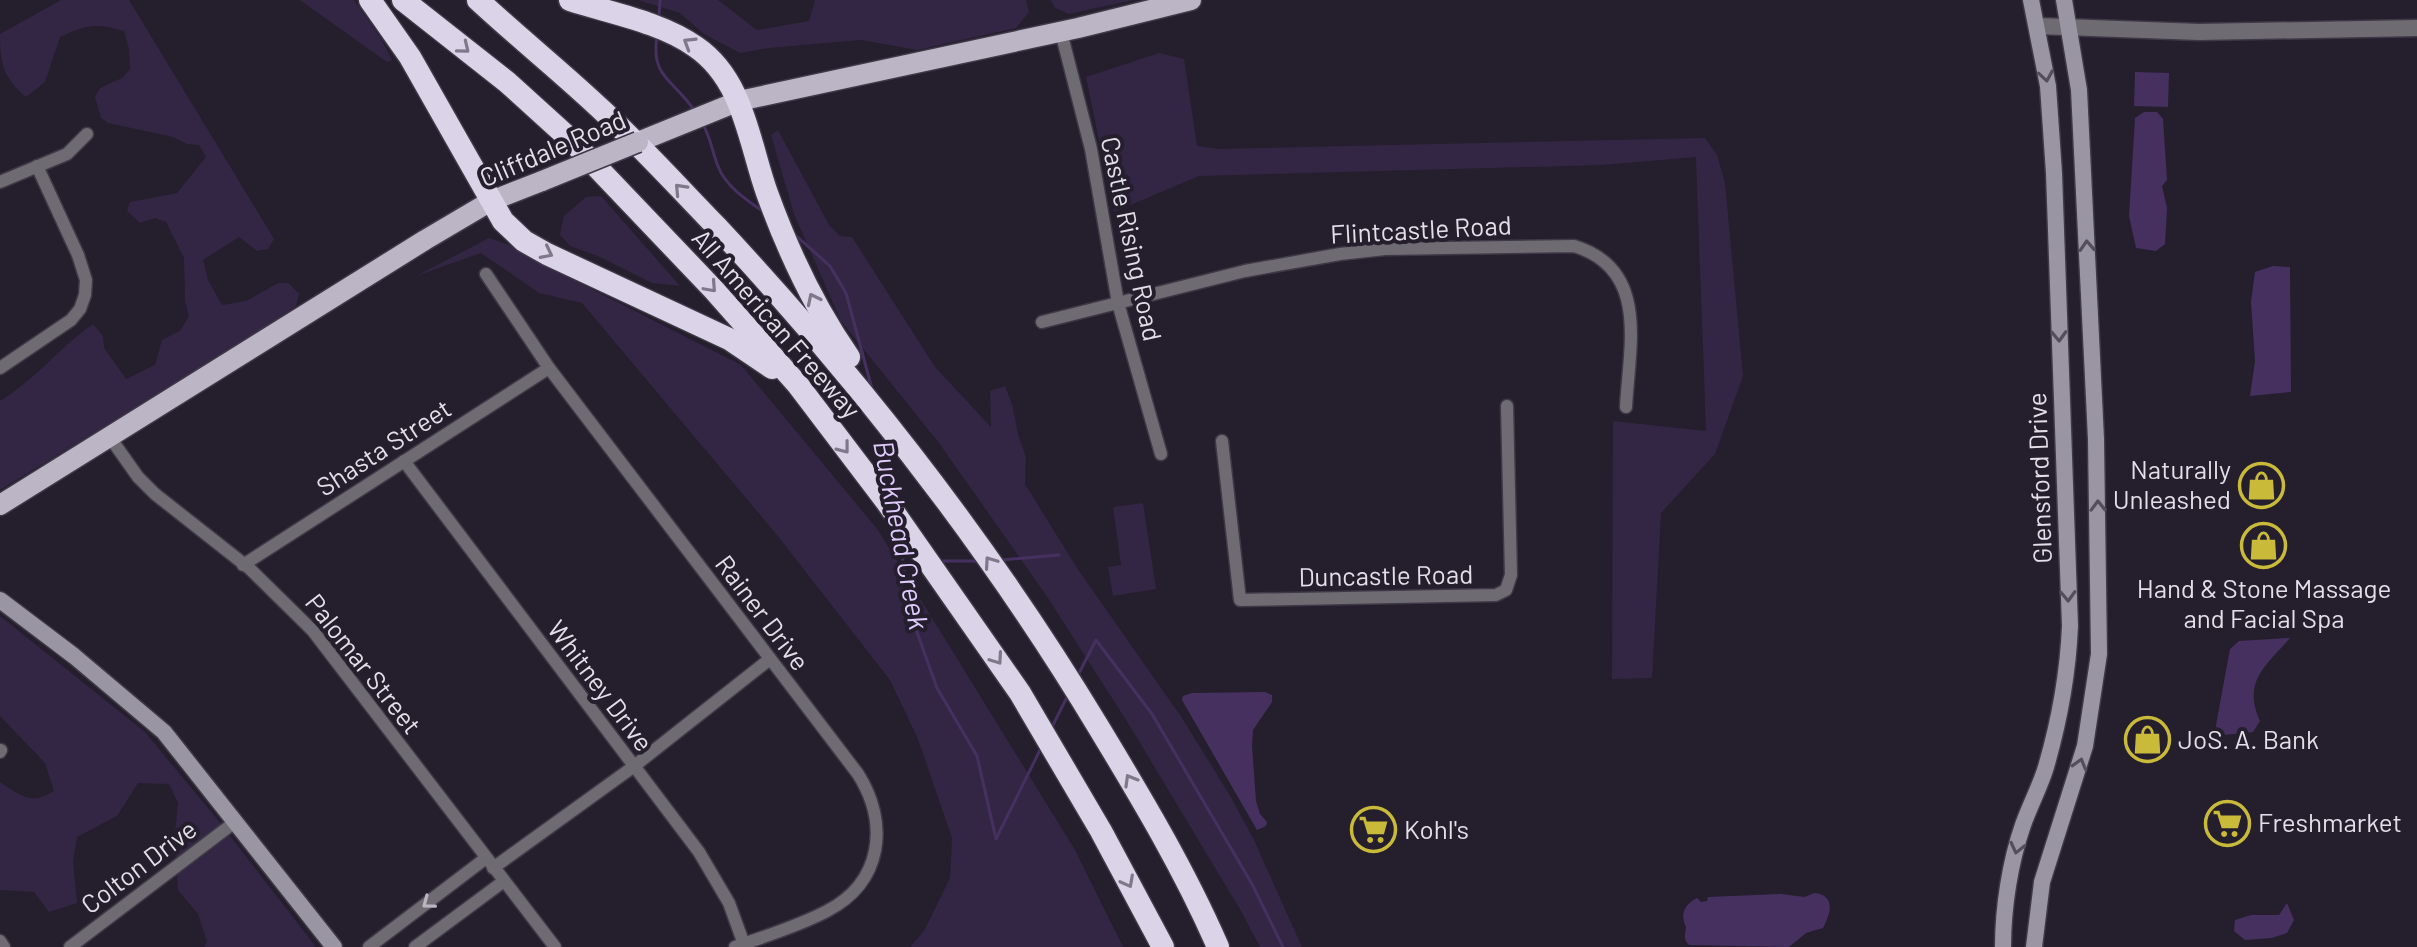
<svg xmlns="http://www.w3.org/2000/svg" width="2417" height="947" viewBox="0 0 2417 947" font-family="Barlow,sans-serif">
	<rect width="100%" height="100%" fill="#241e2d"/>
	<g fill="#332644">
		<path d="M61,0H129L274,239L268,249L257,251L239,237L203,260L208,280L222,305L246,301L278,283H289L299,294L296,306L239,345L0,490V401C35,380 60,347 93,324L103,336L104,348L126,379L155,365L162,340L180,331L189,316L185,301L184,258L166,222L155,218L140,223L127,211L130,202L177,193L206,157L199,145L187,144L173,137L108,123L101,118L95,97L100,88L122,78L130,69L129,49L124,31C97,23 86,24 60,37L45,82L26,97C3,78 0,62 0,34Z"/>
		<polygon points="300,0 354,0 381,39 392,60 387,62"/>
		<polygon points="638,0 718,0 757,30 809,21 815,0 1026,0 1029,12 1016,28 917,50 861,40 768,48 740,53 704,34 680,13"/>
		<polygon points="1051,0 1133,0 1069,14 1055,8"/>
		<polygon points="1159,53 1184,59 1197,146 1219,149 1705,138 1717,155 1725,183 1743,376 1715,454 1661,513 1652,678 1612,679 1613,421 1706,431 1696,157 1602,165 1199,176 1114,212 1086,77"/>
		<polygon points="778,130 829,225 840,236 852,237 935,367 991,427 990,391 1005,386 1012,404 1018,434 1026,457 1025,484 1077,568 1182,718 1229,794 1254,840 1302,947 1260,947 1241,911 1128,723 1046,595 939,443 841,321 794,214 771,135"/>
		<polygon points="601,196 680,286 652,283 600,257 570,246 560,235 564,216 586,197"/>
		<polygon points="489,238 512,246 554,270 741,365 878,530 1075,850 1123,947 910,947 924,931 950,878 952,838 918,739 890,680 777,535 582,303 539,293 481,253 416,276"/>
		<polygon points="1143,503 1156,589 1113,596 1108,567 1121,565 1113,507"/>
		<path d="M0,616L145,732L217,819L316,947H204L207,942L198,914L178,890L175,833L178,803L169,784L138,783L117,816L77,837L73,861L77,903L49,912L34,892L0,890V782C20,795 31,806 54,791L45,763L0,716Z"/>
	</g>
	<g fill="#463060">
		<polygon points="2135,72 2169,73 2168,107 2134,106"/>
		<polygon points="2144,112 2157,112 2163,119 2167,180 2162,186 2167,208 2165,244 2156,251 2136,248 2129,216 2135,118"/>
		<polygon points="2273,266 2290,267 2291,392 2250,396 2255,361 2251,302 2255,272"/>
		<path d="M2290,638C2266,666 2242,681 2260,721L2253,732L2214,736L2230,649L2239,641Z"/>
		<polygon points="1265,692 1272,695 1272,702 1253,730 1252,746 1256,801 1260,814 1267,822 1266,826 1257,830 1182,700 1183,696 1192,693"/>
		<path d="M1814,893C1836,895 1831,913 1823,928L1806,933L1789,947L1689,945C1683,939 1685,935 1686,927C1680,914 1684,905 1697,898L1701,902L1707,901L1708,897L1781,894L1805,897Z"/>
		<polygon points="2287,903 2294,920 2287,933 2272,938 2245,940 2234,931 2235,920 2251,915 2279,915"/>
	</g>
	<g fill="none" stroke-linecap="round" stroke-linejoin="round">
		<g stroke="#463060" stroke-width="3">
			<polyline points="659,16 660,0"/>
			<path d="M657,36C650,77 674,80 694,110"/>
			<path d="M702,123C711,137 712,152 718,166C725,186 748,201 764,212"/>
			<polyline points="793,233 830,266 846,293 872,389"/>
			<polyline points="883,435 896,498"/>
			<polyline points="900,538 909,610 937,688 977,756 996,839 1041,748"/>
			<polyline points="1002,560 1059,555"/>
			<polyline points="938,561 978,561"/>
			<polyline points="1077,677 1096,640 1152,714 1252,884 1283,947"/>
			<polyline points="1052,727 1068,695"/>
		</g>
		<defs>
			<g id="minor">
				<polyline points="1061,32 1091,149 1118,303 1161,454"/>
				<polyline points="0,182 67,154 87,134"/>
				<path d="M486,274L549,368L858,774C889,823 883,882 827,911C799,926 765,936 735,947"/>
				<path d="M1042,322L1245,271L1340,254L1385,249L1574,246C1650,269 1629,347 1626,407"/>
				<polyline points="0,368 71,320 80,309 85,295 86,280 78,255 37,166"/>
				<polyline points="109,436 138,477 155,494 249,568 313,631 555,947"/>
				<polyline points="1222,441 1240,600 1496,595 1506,590 1511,575 1507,406"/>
				<polyline points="404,461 699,852 729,903 745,947"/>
				<polyline points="243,565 549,368"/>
				<polyline points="0,752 1,750"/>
				<polyline points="493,868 633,767 770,659"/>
				<polyline points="0,941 4,947"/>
				<polyline points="70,947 235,822"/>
				<polyline points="369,947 486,858"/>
				<polyline points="415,947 504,881"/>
			</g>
			<polyline id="tertiary" points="2038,26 2199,32 2417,28"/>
			<g id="secondary">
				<polyline points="0,600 74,656 164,732 334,947"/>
				<path d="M2003,947C2003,908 2010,862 2023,825C2030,805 2040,787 2046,767C2059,722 2068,673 2070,626L2054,173L2048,86L2031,0"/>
				<polyline points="2034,947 2042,882 2085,746 2099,654 2096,439 2079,90 2064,0"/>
			</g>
			<g id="primary">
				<polyline points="638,142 739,101 1078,28 1191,0"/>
				<polyline points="0,505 425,240 491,201 542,181"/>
			</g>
			<g id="motorway">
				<polyline points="370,0 410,57 503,221 524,241 547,254 729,339 772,368"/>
				<polyline points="403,0 507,82 571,140 714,290 798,385 886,501 1020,693 1101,831 1163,947"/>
				<path d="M478,0C519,38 564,74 605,113C644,149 679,188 716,226C860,380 990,547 1099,728C1142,799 1185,871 1218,947"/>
				<path d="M570,0C610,13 661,22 696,47C744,80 749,143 767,193C788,251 814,307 849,357"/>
			</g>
		</defs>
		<use href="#minor" stroke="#3f3947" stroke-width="15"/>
		<use href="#tertiary" stroke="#3f3947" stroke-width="19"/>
		<use href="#secondary" stroke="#3f3947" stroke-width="19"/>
		<use href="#primary" stroke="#3f3947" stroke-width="23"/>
		<use href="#motorway" stroke="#3f3947" stroke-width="25"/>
		<use href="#minor" stroke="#6e6b73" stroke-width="12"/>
		<use href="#tertiary" stroke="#6e6b73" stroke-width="16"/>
		<use href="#secondary" stroke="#9a95a2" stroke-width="16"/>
		<use href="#primary" stroke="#bcb5c6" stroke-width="20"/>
		<use href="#motorway" stroke="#dbd3e7" stroke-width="22"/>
		<defs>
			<polyline id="primary-bridge" points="542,181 638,142"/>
		</defs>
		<use href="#primary-bridge" stroke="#3f3947" stroke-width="23" stroke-linecap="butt"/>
		<use href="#primary-bridge" stroke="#bcb5c6" stroke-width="20"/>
	</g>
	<defs><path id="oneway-chevron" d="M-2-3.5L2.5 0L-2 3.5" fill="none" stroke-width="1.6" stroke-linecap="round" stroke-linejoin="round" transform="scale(2)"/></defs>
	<g stroke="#80788a">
		<use href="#oneway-chevron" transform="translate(689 43) rotate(-148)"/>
		<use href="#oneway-chevron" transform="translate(464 48) rotate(39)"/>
		<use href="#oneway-chevron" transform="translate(680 189) rotate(-133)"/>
		<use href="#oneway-chevron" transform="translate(547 253) rotate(27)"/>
		<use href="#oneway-chevron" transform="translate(711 287) rotate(48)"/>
		<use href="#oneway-chevron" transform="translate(813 299) rotate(-116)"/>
		<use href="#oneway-chevron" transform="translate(844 448) rotate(52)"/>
		<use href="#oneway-chevron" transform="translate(990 562) rotate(-125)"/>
		<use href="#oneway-chevron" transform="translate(997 659) rotate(55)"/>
		<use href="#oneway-chevron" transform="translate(1130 780) rotate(-120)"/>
		<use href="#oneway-chevron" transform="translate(1128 882) rotate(62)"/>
	</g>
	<g stroke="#534e5c">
		<use href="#oneway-chevron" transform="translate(2046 76) rotate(81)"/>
		<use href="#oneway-chevron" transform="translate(2087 246) rotate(-93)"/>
		<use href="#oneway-chevron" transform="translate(2059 336) rotate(88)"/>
		<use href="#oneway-chevron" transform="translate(2098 506) rotate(-91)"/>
		<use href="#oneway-chevron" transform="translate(2068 596) rotate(88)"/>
		<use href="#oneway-chevron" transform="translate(2080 764) rotate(-74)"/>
		<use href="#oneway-chevron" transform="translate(2017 848) rotate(103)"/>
	</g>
	<use stroke="#bab6c0" href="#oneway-chevron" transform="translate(428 903) rotate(143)"/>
	<defs>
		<symbol id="shop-ring" viewBox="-11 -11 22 22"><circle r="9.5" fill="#241e2d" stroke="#caba3a" stroke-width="1.5"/><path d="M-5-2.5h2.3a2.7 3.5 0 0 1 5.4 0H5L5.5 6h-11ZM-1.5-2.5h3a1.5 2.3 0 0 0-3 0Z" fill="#caba3a"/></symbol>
		<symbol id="supermarket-ring" viewBox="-11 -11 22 22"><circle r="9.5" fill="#241e2d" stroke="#caba3a" stroke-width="1.5"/><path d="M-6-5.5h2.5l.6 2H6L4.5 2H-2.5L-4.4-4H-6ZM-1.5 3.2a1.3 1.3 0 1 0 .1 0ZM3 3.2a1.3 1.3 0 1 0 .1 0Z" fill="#caba3a"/></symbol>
	</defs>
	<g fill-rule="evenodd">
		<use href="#shop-ring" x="2236" y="460" width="51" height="51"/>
		<use href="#shop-ring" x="2238" y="520" width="51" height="51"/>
		<use href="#shop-ring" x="2122" y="714" width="51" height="51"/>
		<use href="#supermarket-ring" x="2202" y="798" width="51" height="51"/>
		<use href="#supermarket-ring" x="1348" y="804" width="51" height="51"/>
	</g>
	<g text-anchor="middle" stroke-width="8" stroke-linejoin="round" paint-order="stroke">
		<g font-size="26" fill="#e3dfe9" stroke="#241e2d">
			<text transform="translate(553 149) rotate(-23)" y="9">Cliffdale Road</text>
			<text transform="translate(1421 230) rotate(-3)" y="9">Flintcastle Road</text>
			<text transform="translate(1131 239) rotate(78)" y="9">Castle Rising Road</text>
			<text transform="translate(776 324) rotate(49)" y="9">All American Freeway</text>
			<text transform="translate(384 448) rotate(-33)" y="9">Shasta Street</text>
			<text transform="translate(2040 478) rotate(-92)" y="9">Glensford Drive</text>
			<text transform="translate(1386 576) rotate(-1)" y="9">Duncastle Road</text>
			<text transform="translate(762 613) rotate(53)" y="9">Rainer Drive</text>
			<text transform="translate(363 664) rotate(52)" y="9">Palomar Street</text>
			<text transform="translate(600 686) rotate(53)" y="9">Whitney Drive</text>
			<text transform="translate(139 867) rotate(-37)" y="9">Colton Drive</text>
		</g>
		<g font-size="26" fill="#e3dfe9" stroke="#241e2d" text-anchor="start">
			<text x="2231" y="479" text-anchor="end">Naturally<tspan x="2231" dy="30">Unleashed</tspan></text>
			<text x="2264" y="598" text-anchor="middle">Hand &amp; Stone Massage<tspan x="2264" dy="30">and Facial Spa</tspan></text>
			<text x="2178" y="749">JoS. A. Bank</text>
			<text x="2258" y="832">Freshmarket</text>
			<text x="1404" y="839">Kohl's</text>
		</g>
		<g font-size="28" font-style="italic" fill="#decbfb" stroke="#241e2d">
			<text transform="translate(901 535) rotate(79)" y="10">Buckhead Creek</text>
		</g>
	</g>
</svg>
